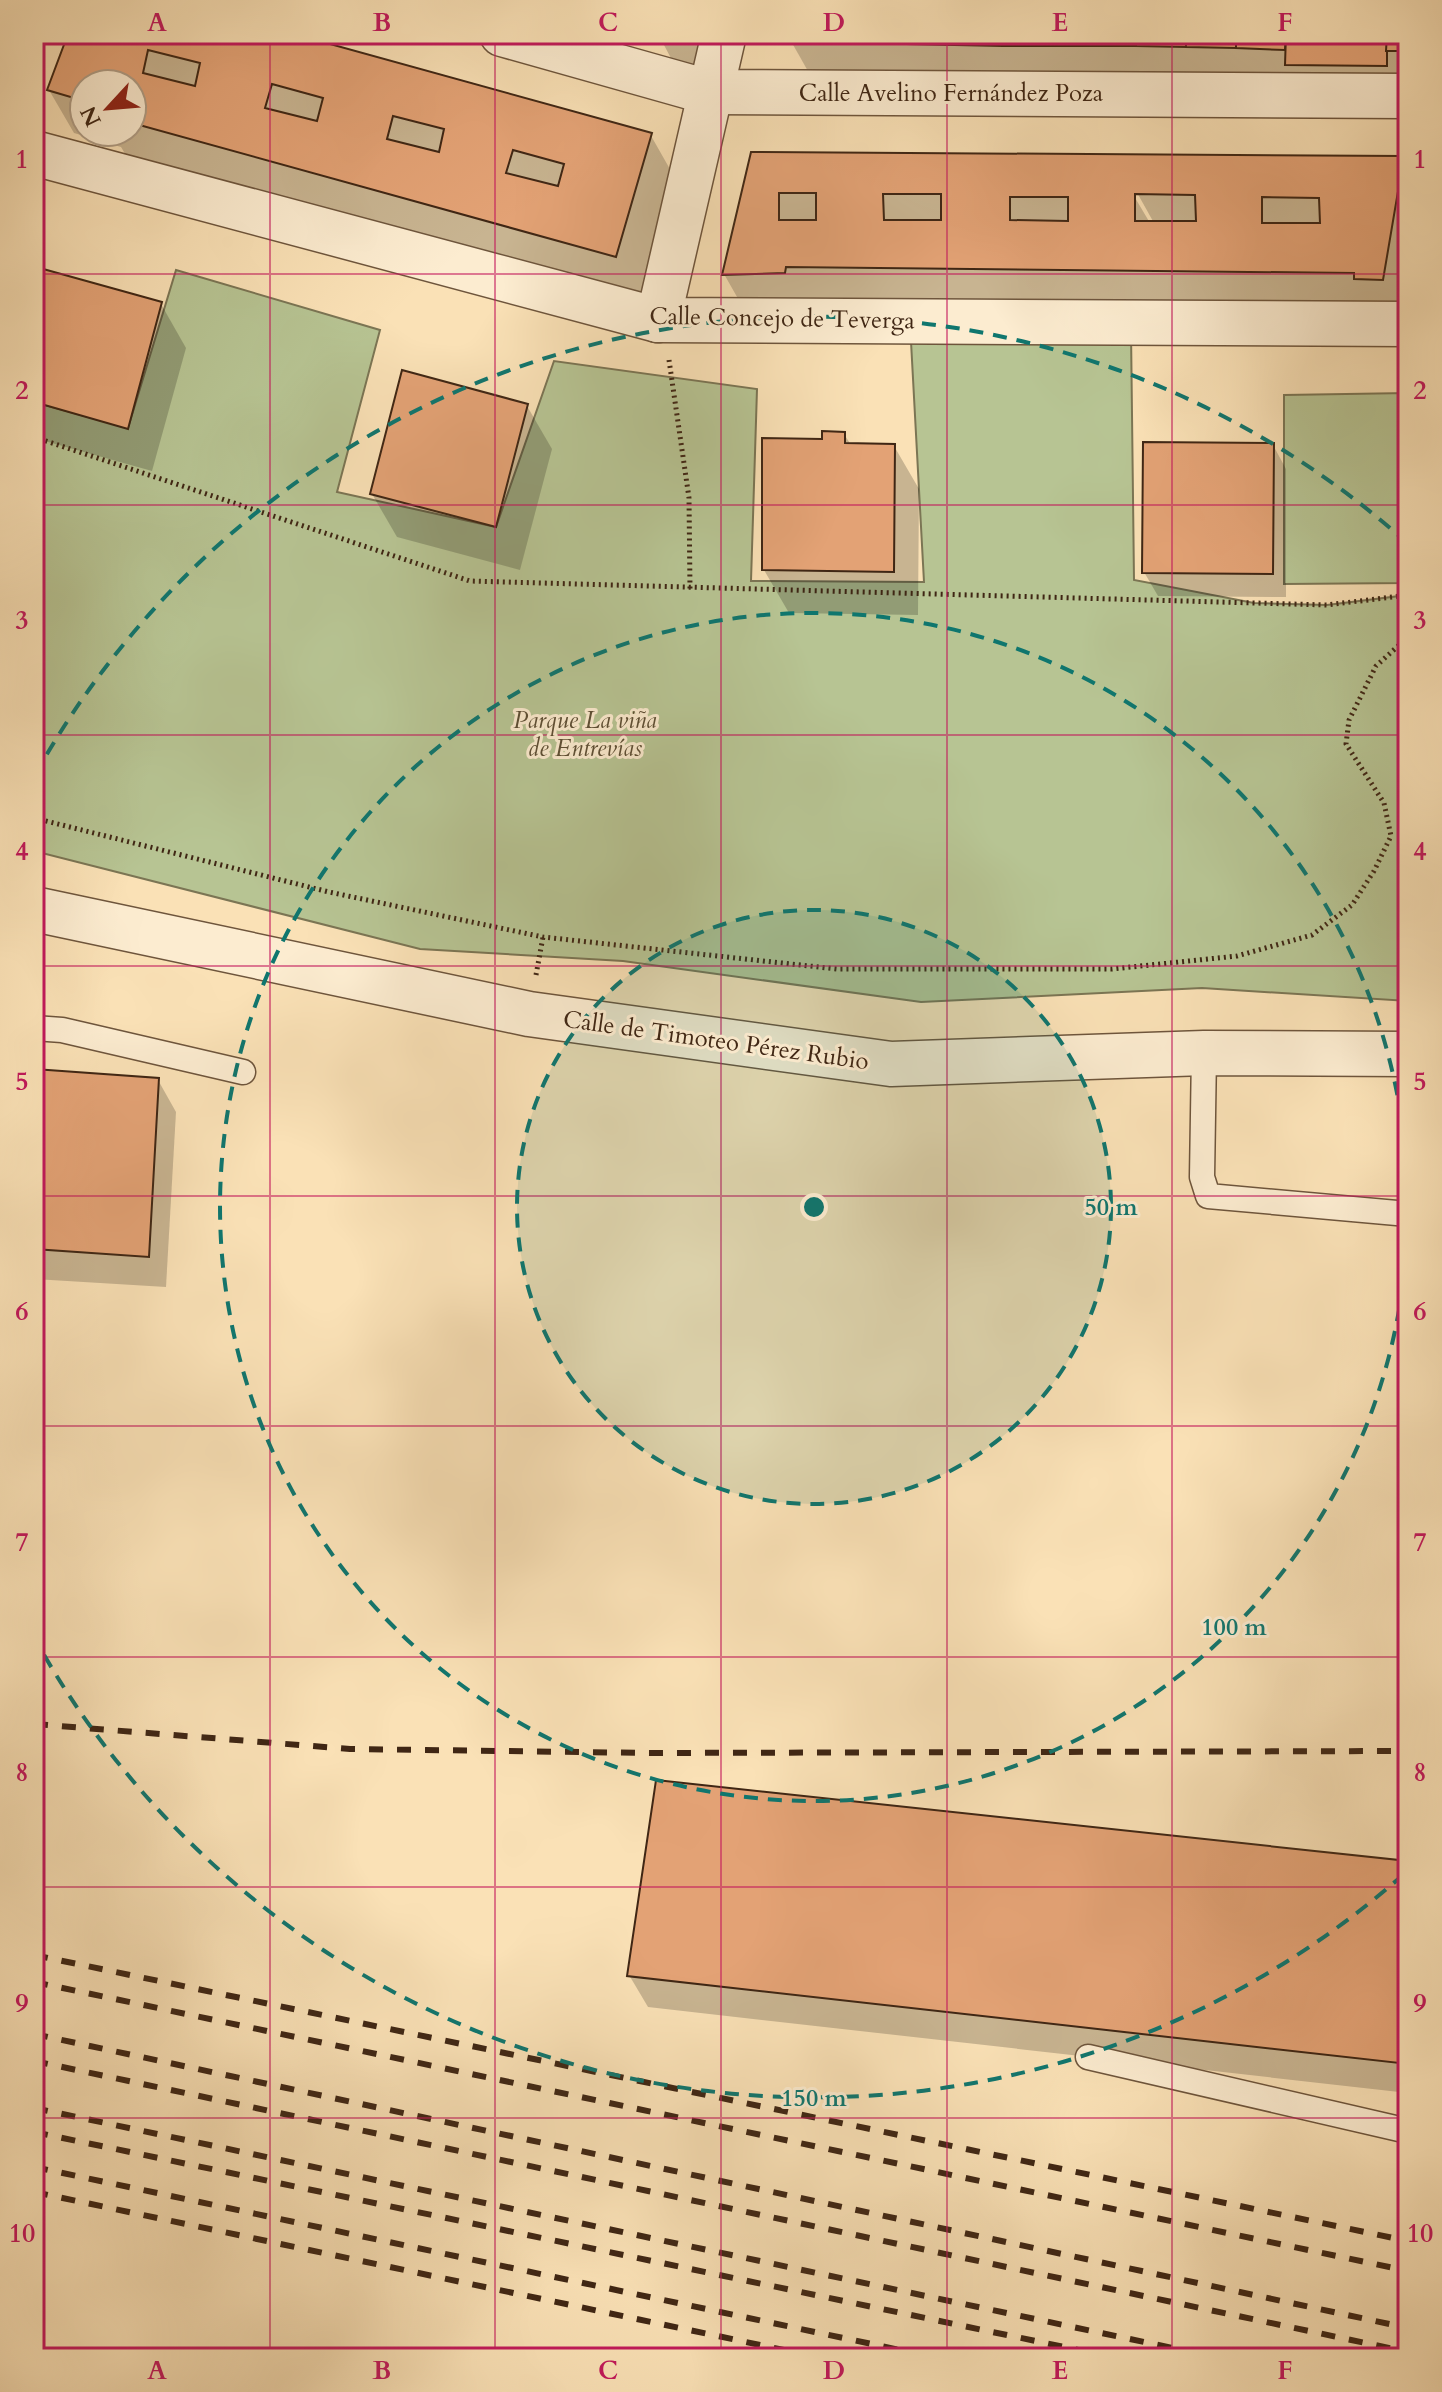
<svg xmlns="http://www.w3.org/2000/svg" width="1442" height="2392" viewBox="0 0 1442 2392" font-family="Cardo,serif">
	<rect width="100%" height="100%" fill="#fae1b6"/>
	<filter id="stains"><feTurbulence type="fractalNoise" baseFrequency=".0025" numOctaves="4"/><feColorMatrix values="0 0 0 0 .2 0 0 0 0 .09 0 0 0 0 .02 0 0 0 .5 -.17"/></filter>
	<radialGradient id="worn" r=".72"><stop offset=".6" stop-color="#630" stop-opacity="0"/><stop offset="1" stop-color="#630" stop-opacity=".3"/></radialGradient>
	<g fill="#b7c493" stroke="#7b7554" stroke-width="2">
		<polygon points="176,270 380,330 337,492 496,527 554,361 757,389 751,581 924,582 910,323 1131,331 1134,580 1254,603 1327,605 1408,595 1408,1001 1202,988 921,1002 623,961 420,949 34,851 34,402 128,428"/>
		<polygon points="1408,393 1408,583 1284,584 1284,395"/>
	</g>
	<g fill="#0003" fill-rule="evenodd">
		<path d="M70,34H285L650,134L675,178L641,299L127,157L121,147L74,133L49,90ZM84,84H132V132H84Z"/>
		<polygon points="623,34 728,34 691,70 674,64 664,45"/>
		<polygon points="787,34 1408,34 1408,109 809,73"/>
		<path d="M752,154L1403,158L1408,166V317L749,318L724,274ZM1135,189L1154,223H1150L1131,191Z"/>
		<polygon points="37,269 161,304 186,348 152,471 34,438 34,282"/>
		<polygon points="527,406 552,449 520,570 397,537 372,494"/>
		<polygon points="844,434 851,445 894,446 919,489 918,615 789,613 764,570 824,441"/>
		<polygon points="1273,445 1286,469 1286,597 1158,596 1144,572"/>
		<polygon points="34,1071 158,1080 176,1112 166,1287 34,1279"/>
		<polygon points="1408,1863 1408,2093 648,2007 629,1975"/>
	</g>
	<g fill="#e3a275" stroke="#3f2614" stroke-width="2" fill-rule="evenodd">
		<path d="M68,34H294L652,133L616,257L132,123V84H84V101L47,90ZM148,50L200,63L195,86L143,73ZM272,84L323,98L317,121L265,108ZM393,116L444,129L439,152L387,139ZM513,150L564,164L558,186L506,173Z"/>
		<polygon points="786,34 907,34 907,44 795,44"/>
		<polygon points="907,34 1002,34 1002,46 907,44"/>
		<rect x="1002" y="34" width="49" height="12"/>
		<polygon points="1051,34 1137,34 1136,46 1051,46"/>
		<polygon points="1137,34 1186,34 1186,47 1136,46"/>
		<polygon points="1186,34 1236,34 1236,48 1186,47"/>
		<polygon points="1236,34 1286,34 1285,50 1236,48"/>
		<polygon points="1286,34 1387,34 1387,66 1285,65"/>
		<polygon points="1387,34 1408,34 1408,51 1386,51"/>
		<path d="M751,152L1404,156L1383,280L1354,279V273L786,267L785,273L722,275ZM779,193H816V220H779ZM883,194H941V220H884ZM1135,194L1195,195L1196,221H1135ZM1010,197H1068V221L1010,220ZM1262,197L1319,198L1320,223H1262Z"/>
		<polygon points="36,267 162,302 128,429 34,402"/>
		<polygon points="402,370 528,404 496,527 370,494"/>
		<polygon points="822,431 845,432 845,443 895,444 894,572 762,570 762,438 822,439"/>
		<polygon points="1143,442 1274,443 1273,574 1142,573"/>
		<polygon points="34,1069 159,1078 149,1257 34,1249"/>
		<polygon points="656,1780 1408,1861 1408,2064 627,1976"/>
	</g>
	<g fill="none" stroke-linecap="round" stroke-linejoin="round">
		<defs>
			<g id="lane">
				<polyline points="34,1028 62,1030 243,1072"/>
				<polyline points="1204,1053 1202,1177 1208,1196 1408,1214"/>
				<polyline points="1088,2057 1408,2131"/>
			</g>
			<g id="street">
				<polyline points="502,34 708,92 1408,96"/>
				<polyline points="34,153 658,320 1408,324"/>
				<polyline points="658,320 724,34"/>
				<polyline points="34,909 529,1014 891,1064 1204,1053 1408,1054"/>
			</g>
		</defs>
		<use href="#lane" stroke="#6e553c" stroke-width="27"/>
		<use href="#street" stroke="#6e553c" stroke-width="47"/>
		<g stroke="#3f2614" stroke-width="5" stroke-dasharray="2 4" stroke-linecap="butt">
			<polyline points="669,360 689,498 690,589"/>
			<polyline points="34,437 470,581 1327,605 1408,595"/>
			<polyline points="34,818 329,892 543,937 837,969 1112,969 1237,956 1312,935 1352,905 1374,871 1391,836 1384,803 1346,744 1349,720 1376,666 1408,637"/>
			<polyline points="536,975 543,937"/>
		</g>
		<use href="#lane" stroke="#fcecd0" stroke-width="24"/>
		<use href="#street" stroke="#fcecd0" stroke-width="44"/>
		<g stroke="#3f2614" stroke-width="6" stroke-dasharray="14 14" stroke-linecap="butt">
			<polyline points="34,1724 350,1749 651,1753 1408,1751"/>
			<polyline points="34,1955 1408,2241"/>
			<polyline points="34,1982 1408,2271"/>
			<polyline points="34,2034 1408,2328"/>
			<polyline points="34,2061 1408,2352"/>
			<polyline points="34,2108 1220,2358"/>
			<polyline points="34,2132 1117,2358"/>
			<polyline points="34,2167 938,2358"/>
			<polyline points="34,2192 822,2358"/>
		</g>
	</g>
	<path fill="none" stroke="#c2185b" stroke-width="2" stroke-opacity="0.55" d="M270,34V2358M495,34V2358M721,34V2358M947,34V2358M1172,34V2358M34,274H1408M34,505H1408M34,735H1408M34,966H1408M34,1196H1408M34,1426H1408M34,1657H1408M34,1887H1408M34,2118H1408"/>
	<circle cx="814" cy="1207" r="297" fill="#0f766e" fill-opacity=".12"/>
	<g fill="none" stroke="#0f766e" stroke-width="4" stroke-dasharray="14 10">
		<circle cx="814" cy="1207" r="297"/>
		<path d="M1408 1212A594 594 0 1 1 1408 1202"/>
		<path d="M1404 1874A891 891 0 0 1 35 1639M35 775A891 891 0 0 1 1404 540"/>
	</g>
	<g text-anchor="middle" stroke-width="6" stroke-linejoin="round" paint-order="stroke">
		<g font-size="24" fill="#3f2614" stroke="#fcecd0">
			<text x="951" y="101">Calle Avelino Fernández Poza</text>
			<text transform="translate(782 318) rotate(1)" y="8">Calle Concejo de Teverga</text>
			<text transform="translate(716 1040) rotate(8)" y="8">Calle de Timoteo Pérez Rubio</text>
		</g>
		<g font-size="24" font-style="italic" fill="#5d4e34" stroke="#fcecd0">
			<text x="585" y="728">Parque La viña<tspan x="585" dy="28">de Entrevías</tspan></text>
		</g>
	</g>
	<circle cx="814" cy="1207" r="12" fill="#0f766e" stroke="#fcecd0" stroke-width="4"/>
	<g font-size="24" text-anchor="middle" font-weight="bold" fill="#0f766e" stroke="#fcecd0" stroke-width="6" stroke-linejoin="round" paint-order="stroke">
		<text x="1111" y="1215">50 m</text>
		<text x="1234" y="1635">100 m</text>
		<text x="814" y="2106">150 m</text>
	</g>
	<rect width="1442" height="2392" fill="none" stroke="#fae1b6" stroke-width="88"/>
	<g transform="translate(108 108) rotate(244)"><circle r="38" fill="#fcecd0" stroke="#b09d85" stroke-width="2"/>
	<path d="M0-6L14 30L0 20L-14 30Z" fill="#8f2418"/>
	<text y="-12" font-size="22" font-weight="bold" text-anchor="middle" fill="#3f2614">N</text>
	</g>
	<rect x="44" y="44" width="1354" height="2304" fill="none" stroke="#c2185b" stroke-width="3"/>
	<g font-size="26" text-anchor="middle" font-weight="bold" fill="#c2185b">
		<text x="157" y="31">A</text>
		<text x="382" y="31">B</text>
		<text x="608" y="31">C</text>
		<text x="834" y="31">D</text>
		<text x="1060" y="31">E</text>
		<text x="1285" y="31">F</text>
		<text x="22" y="168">1</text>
		<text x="1420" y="168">1</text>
		<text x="22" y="399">2</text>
		<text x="1420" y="399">2</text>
		<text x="22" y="629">3</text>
		<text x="1420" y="629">3</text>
		<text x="22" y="860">4</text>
		<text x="1420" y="860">4</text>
		<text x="22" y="1090">5</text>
		<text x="1420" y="1090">5</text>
		<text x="22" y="1320">6</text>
		<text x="1420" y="1320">6</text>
		<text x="22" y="1551">7</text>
		<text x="1420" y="1551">7</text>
		<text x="22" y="1781">8</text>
		<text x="1420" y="1781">8</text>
		<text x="22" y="2012">9</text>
		<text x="1420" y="2012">9</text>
		<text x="22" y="2242">10</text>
		<text x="1420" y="2242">10</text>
		<text x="157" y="2379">A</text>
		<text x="382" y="2379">B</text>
		<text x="608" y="2379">C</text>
		<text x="834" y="2379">D</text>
		<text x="1060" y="2379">E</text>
		<text x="1285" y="2379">F</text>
	</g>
	<rect width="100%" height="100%" filter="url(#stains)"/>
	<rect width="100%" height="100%" fill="url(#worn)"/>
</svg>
